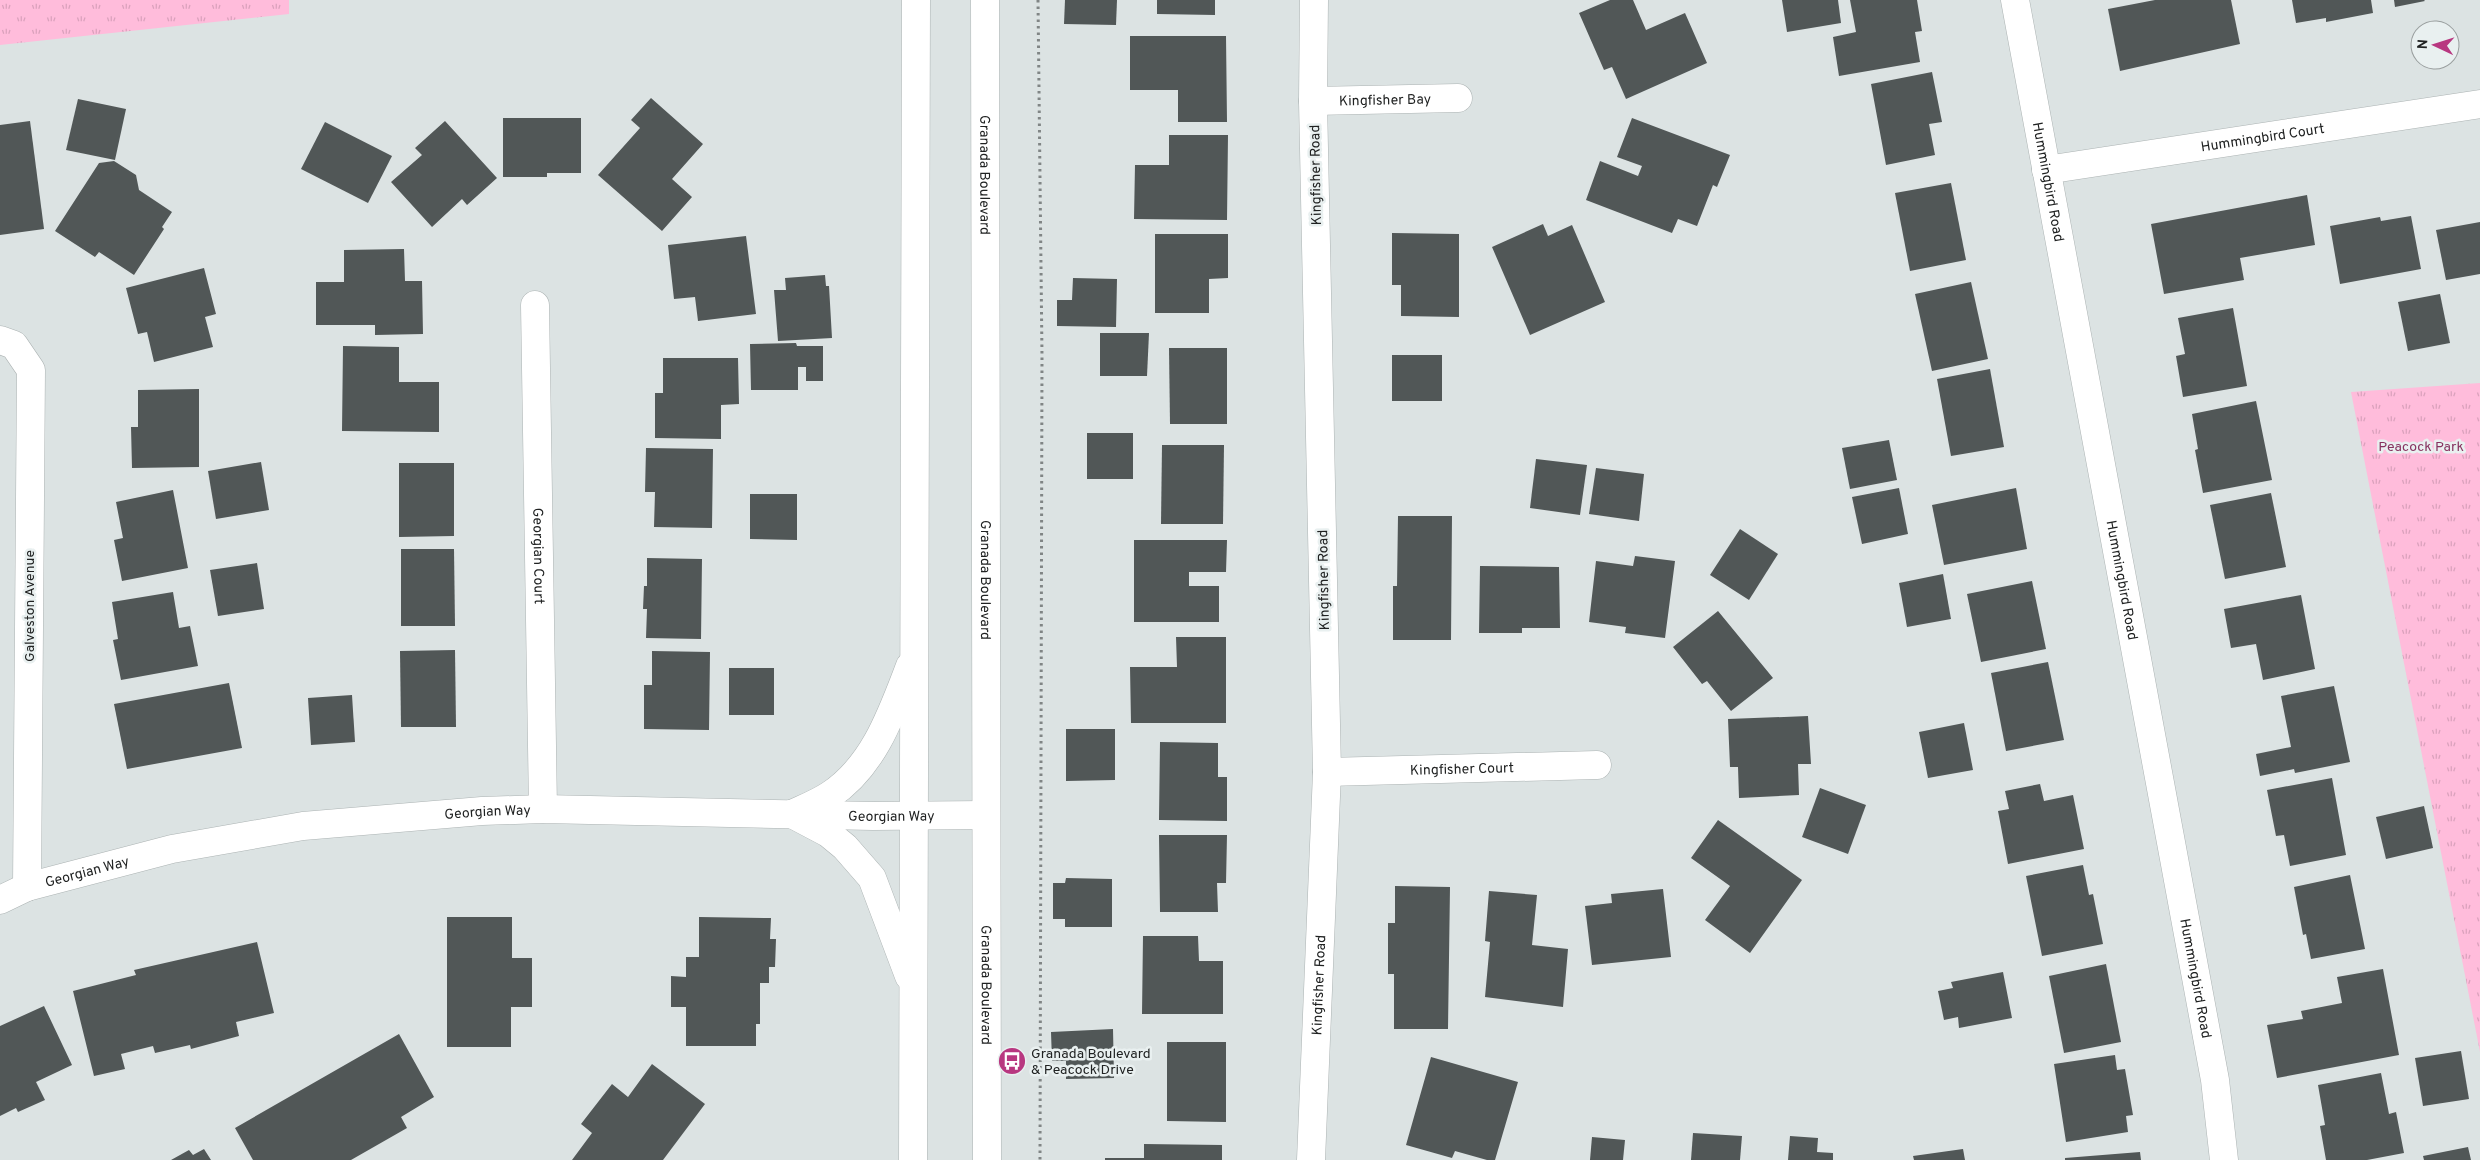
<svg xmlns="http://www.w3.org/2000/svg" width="2480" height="1160" viewBox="0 0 2480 1160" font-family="Overpass,sans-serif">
	<defs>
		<pattern id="park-tufts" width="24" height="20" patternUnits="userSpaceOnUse" patternTransform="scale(1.25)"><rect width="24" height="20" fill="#ffbcdb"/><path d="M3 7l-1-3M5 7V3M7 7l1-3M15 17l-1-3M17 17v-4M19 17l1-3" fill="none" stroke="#daa1bc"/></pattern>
	</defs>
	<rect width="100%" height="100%" fill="#dce3e3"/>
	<g fill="url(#park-tufts)">
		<polygon points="0,0 289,0 289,14 0,45"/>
		<polygon points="2480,383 2480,1052 2351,392"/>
	</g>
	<g fill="#515757">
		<polygon points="1065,0 1117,0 1116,25 1064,24"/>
		<polygon points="1157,0 1215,0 1215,15 1157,14"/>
		<polygon points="1610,0 1633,0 1646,30 1685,13 1707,63 1626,99 1612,67 1604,70 1579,13"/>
		<polygon points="1782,0 1838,0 1841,23 1787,32"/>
		<polygon points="1850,0 1917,0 1922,31 1915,32 1920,62 1839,76 1833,37 1856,32"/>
		<polygon points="2155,0 2231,0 2240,44 2120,71 2108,9"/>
		<polygon points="2292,0 2371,0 2373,13 2326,22 2326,18 2296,23"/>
		<polygon points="2394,0 2424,0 2425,1 2395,7"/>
		<polygon points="1130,36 1226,36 1227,122 1178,122 1178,90 1130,90"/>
		<polygon points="1932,72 1942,122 1929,124 1935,155 1886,165 1871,84"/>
		<polygon points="651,98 703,144 672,179 692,197 662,231 598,175 640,128 631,120"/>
		<polygon points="78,99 126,109 115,160 66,150"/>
		<polygon points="503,118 581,118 581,173 547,173 547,177 503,177"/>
		<polygon points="1632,118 1730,155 1717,187 1713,185 1697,226 1678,219 1672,233 1586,200 1600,161 1638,176 1642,166 1617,157"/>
		<polygon points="30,121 44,229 0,235 0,125"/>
		<polygon points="445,121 497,178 467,205 462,199 432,227 391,182 422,155 415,148"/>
		<polygon points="325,122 392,156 368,203 301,169"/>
		<polygon points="1169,135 1228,135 1227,220 1134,219 1135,165 1169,165"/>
		<polygon points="114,161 136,175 139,190 172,212 162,227 164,229 134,275 99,252 95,257 55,231 99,163"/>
		<polygon points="1951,183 1966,260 1910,271 1895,193"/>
		<polygon points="2307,195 2315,245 2240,258 2244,280 2164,294 2151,224"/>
		<polygon points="2411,216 2421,269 2340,284 2330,226 2380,217 2381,221"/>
		<polygon points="2480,222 2480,274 2446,280 2436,230"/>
		<polygon points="1543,224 1548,236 1572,225 1605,302 1530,335 1492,247"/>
		<polygon points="1392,233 1459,234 1459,317 1401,316 1401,285 1392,285"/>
		<polygon points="1155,234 1228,234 1228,278 1209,279 1209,313 1155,313"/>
		<polygon points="746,236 756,314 698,321 695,297 674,299 668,245"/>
		<polygon points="404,249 405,281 422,281 423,334 375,335 375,325 316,325 316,282 344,282 344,250"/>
		<polygon points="204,268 216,314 205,317 213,347 154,362 147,332 138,334 126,288"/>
		<polygon points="825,275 826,286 829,286 832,338 778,341 774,290 786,290 785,278"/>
		<polygon points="1073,278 1117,279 1116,327 1057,326 1057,300 1072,300"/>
		<polygon points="1971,282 1988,359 1932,371 1915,294"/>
		<polygon points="2440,294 2450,343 2408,351 2398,302"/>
		<polygon points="2233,308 2247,386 2183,397 2176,356 2185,354 2178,318"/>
		<polygon points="1100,333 1149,333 1147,376 1100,376"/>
		<polygon points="796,343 797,346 823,346 823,381 806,381 806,367 798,367 798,390 751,390 750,344"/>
		<polygon points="343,346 399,347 399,382 439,382 439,432 342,431"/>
		<polygon points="1169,348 1227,348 1227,424 1170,424"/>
		<rect x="1392" y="355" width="50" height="46"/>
		<polygon points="663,358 738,358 739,404 721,405 721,439 655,438 655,393 663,393"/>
		<polygon points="1990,369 2004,447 1951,456 1937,379"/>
		<polygon points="199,389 199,467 132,468 131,427 138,427 138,390"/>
		<polygon points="2256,401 2272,480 2203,493 2195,450 2198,449 2192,414"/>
		<rect x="1087" y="433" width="46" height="46"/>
		<polygon points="1889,440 1897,480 1850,489 1842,448"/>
		<polygon points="1162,445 1224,445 1223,524 1161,524"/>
		<polygon points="646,448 713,449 712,528 654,527 655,492 645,492"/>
		<polygon points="1536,459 1587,465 1580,515 1530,508"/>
		<polygon points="261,462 269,510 216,519 208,471"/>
		<polygon points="399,463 454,463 454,536 399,537"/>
		<polygon points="1596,468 1644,474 1639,521 1589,514"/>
		<polygon points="1899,488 1908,534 1862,544 1852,497"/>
		<polygon points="2016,488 2027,549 1944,565 1932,505"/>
		<polygon points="173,490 188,568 122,581 114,540 123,538 116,502"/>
		<polygon points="2271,493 2286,567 2225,579 2210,505"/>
		<polygon points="750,494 797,494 797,540 750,539"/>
		<polygon points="1398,516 1452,516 1451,640 1393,640 1393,586 1397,586"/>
		<polygon points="1740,529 1778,554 1749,600 1710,575"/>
		<polygon points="1134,540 1227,540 1226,572 1189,572 1189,586 1219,586 1219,622 1134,622"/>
		<polygon points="401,549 454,549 455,626 401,626"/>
		<polygon points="1635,556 1675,561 1665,638 1625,633 1626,627 1589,622 1596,561 1633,566"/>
		<polygon points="647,558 702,559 701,639 646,638 647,609 643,609 644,586 647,586"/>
		<polygon points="257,563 264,609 218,616 210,570"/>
		<polygon points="1480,566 1559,567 1560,628 1522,628 1522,633 1479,633"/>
		<polygon points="1943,574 1951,619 1907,627 1899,583"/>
		<polygon points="2032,581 2046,649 1981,662 1967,594"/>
		<polygon points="173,592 179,628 190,626 198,666 121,680 113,640 118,639 112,602"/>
		<polygon points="2301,595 2315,669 2263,680 2256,644 2231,648 2224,609"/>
		<polygon points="1718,611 1773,678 1731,711 1707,681 1702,684 1673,647"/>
		<polygon points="1176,637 1226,637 1226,723 1131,723 1130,667 1177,667"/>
		<polygon points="455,650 456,727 401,727 400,651"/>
		<polygon points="652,651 710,652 709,730 644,729 644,685 652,685"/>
		<polygon points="2048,662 2064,740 2006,751 1991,673"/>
		<rect x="729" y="668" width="45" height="47"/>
		<polygon points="229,683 242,748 127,769 114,704"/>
		<polygon points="2334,686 2350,762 2295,773 2294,769 2260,776 2256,754 2291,747 2281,696"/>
		<polygon points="352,695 355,742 311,745 308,698"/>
		<polygon points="1808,716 1811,764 1798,764 1799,795 1739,798 1738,767 1730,767 1728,719"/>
		<polygon points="1964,723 1973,770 1928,778 1919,732"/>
		<polygon points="1066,729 1115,729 1115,780 1066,781"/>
		<polygon points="1160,742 1218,743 1218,777 1227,777 1227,821 1159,820"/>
		<polygon points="2332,778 2346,855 2290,866 2284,835 2276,836 2267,790"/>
		<polygon points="2040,784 2044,801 2073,795 2084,849 2008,864 1998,811 2009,809 2005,791"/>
		<polygon points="1820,788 1866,805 1848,854 1802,837"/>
		<polygon points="2424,806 2433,848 2386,859 2376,817"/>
		<polygon points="1718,820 1802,880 1750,953 1705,920 1730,886 1691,858"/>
		<polygon points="1159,835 1227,835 1226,883 1217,883 1218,912 1160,912"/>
		<polygon points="2083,865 2089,895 2093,894 2103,944 2042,956 2026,876"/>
		<polygon points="2350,875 2365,949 2311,959 2306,934 2303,935 2294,887"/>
		<polygon points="1066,878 1112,879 1112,927 1065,927 1065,919 1053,919 1053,883 1065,883"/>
		<polygon points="1395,886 1450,887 1448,1029 1394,1029 1394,974 1388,974 1388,923 1395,923"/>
		<polygon points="1663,889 1671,957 1592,965 1585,906 1612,903 1611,894"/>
		<polygon points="1489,891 1537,895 1532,945 1568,949 1563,1007 1485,997 1490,942 1485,941"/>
		<polygon points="447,917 512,917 512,958 532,958 532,1007 511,1007 511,1047 447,1047"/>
		<polygon points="699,917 771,918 770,939 776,939 775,967 769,967 769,983 760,983 760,1024 756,1024 756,1046 686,1046 686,1007 671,1007 671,976 686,977 686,957 699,957"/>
		<polygon points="1143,936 1198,936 1199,961 1223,961 1223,1014 1142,1014"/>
		<polygon points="257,942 274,1013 236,1022 239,1036 191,1049 190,1045 155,1053 153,1046 121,1054 125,1069 94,1076 73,991 136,975 134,970"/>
		<polygon points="2106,964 2121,1042 2064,1053 2049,976"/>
		<polygon points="2383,969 2399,1055 2277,1078 2267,1025 2303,1019 2301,1011 2342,1003 2337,977"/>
		<polygon points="2003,972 2012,1018 1959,1028 1958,1017 1944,1020 1938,991 1953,988 1951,982"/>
		<polygon points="44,1006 72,1065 36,1082 45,1100 18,1112 16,1108 0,1116 0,1026"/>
		<polygon points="1113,1029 1114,1078 1066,1079 1066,1061 1052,1061 1051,1032"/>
		<polygon points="399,1034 434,1097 401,1117 407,1128 351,1160 253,1160 235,1128"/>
		<polygon points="1167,1042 1226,1042 1226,1122 1167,1121"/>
		<polygon points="2461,1051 2469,1099 2423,1106 2415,1058"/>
		<polygon points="2115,1055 2117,1070 2125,1069 2133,1115 2126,1116 2128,1132 2066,1142 2054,1064"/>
		<polygon points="1431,1057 1518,1082 1495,1160 1487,1160 1455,1151 1452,1158 1406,1145"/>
		<polygon points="652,1064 705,1104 663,1160 572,1160 592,1133 581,1124 612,1084 628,1097"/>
		<polygon points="2381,1073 2389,1114 2396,1112 2404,1153 2367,1160 2326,1160 2320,1126 2325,1125 2318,1085"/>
		<polygon points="1693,1133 1742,1136 1740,1160 1691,1160"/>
		<polygon points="1790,1136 1818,1138 1817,1152 1833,1153 1833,1160 1788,1160"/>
		<polygon points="1592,1137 1625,1140 1623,1160 1590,1160"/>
		<polygon points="1144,1144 1222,1145 1222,1160 1105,1160 1105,1158 1144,1158"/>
		<polygon points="2468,1147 2471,1160 2424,1160 2423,1156"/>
		<polygon points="204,1149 211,1160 171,1160 189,1150 193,1155"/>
		<polygon points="1963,1149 1965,1160 1914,1160 1913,1156"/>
		<polygon points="2140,1152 2141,1160 2065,1160 2065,1158"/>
	</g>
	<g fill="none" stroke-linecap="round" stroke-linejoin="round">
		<defs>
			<g id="minor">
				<path id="s1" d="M2015,0L2215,1080L2224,1160"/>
				<path id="s2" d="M1313,101L1458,98"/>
				<path id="s3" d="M2046,170L2480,104"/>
				<path id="s4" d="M535,305L543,809"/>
				<polyline points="0,340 14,345 31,370 27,887"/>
				<path id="s5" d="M1327,772L1597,765"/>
				<path id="s6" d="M0,900L27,887L172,849L303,826L482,811L543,809L873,816L985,815"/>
				<path id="s7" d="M1311,1160L1327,772L1313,101L1314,0"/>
			</g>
			<g id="major">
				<path id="s8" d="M985,0L987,1160"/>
				<polyline points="792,814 828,833 845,847 872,878 909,976"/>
				<path d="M792,814C805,808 818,803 830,795C874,766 892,713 910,666"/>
				<polyline points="913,1160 916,0"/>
			</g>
		</defs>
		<use href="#minor" stroke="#acb3b3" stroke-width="29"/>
		<use href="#major" stroke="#acb3b3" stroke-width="29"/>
		<polyline stroke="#808585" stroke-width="3" stroke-dasharray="2.5 4" stroke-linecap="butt" points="1038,0 1042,356 1040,1160"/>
		<use href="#minor" stroke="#fff" stroke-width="28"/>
		<use href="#major" stroke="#fff" stroke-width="28"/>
	</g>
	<defs>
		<symbol id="bus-disc" viewBox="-11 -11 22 22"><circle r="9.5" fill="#b83780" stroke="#e9f0f0"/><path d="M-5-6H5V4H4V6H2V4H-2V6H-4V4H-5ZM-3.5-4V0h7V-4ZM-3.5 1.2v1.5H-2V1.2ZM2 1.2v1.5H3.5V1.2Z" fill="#fff"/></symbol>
	</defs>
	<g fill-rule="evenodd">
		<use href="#bus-disc" x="996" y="1045" width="32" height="32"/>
	</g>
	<g text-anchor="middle" stroke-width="5" stroke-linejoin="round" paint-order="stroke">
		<g font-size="14" fill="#202222" stroke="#e9f0f0">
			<text dy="5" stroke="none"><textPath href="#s2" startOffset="72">Kingfisher Bay</textPath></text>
			<text dy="5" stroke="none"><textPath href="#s3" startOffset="219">Hummingbird Court</textPath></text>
			<text dy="5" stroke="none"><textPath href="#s8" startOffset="175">Granada Boulevard</textPath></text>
			<text transform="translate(1315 175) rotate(-91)" y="5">Kingfisher Road</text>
			<text dy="5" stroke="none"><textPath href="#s1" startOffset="185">Hummingbird Road</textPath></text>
			<text dy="5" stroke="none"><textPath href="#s4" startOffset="251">Georgian Court</textPath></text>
			<text dy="5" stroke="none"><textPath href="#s8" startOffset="580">Granada Boulevard</textPath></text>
			<text transform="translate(1323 580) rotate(-91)" y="5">Kingfisher Road</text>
			<text dy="5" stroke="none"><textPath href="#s1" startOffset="590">Hummingbird Road</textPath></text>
			<text transform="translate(29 606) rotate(-90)" y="5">Galveston Avenue</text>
			<text dy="5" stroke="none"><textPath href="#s5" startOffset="135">Kingfisher Court</textPath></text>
			<text dy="5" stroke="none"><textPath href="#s6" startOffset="498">Georgian Way</textPath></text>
			<text dy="5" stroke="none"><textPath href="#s6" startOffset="902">Georgian Way</textPath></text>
			<text dy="5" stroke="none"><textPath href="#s6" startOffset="92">Georgian Way</textPath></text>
			<text dy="5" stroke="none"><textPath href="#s1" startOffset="995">Hummingbird Road</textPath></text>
			<text dy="5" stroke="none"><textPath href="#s8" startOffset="985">Granada Boulevard</textPath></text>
			<text dy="5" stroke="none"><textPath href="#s7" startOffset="175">Kingfisher Road</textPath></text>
		</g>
		<g font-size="14" fill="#873360" stroke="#e9f0f0">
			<text x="2421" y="451">Peacock Park</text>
		</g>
		<g font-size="14" fill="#202222" stroke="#e9f0f0" text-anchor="start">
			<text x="1031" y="1058">Granada Boulevard<tspan x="1031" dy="16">&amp; Peacock Drive</tspan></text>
		</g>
	</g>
	<g transform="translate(2435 45) rotate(274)"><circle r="24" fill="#e9f0f0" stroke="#999e9e"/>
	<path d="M0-4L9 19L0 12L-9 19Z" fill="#b83780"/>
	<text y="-8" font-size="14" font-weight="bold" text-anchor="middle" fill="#202222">N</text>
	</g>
</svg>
